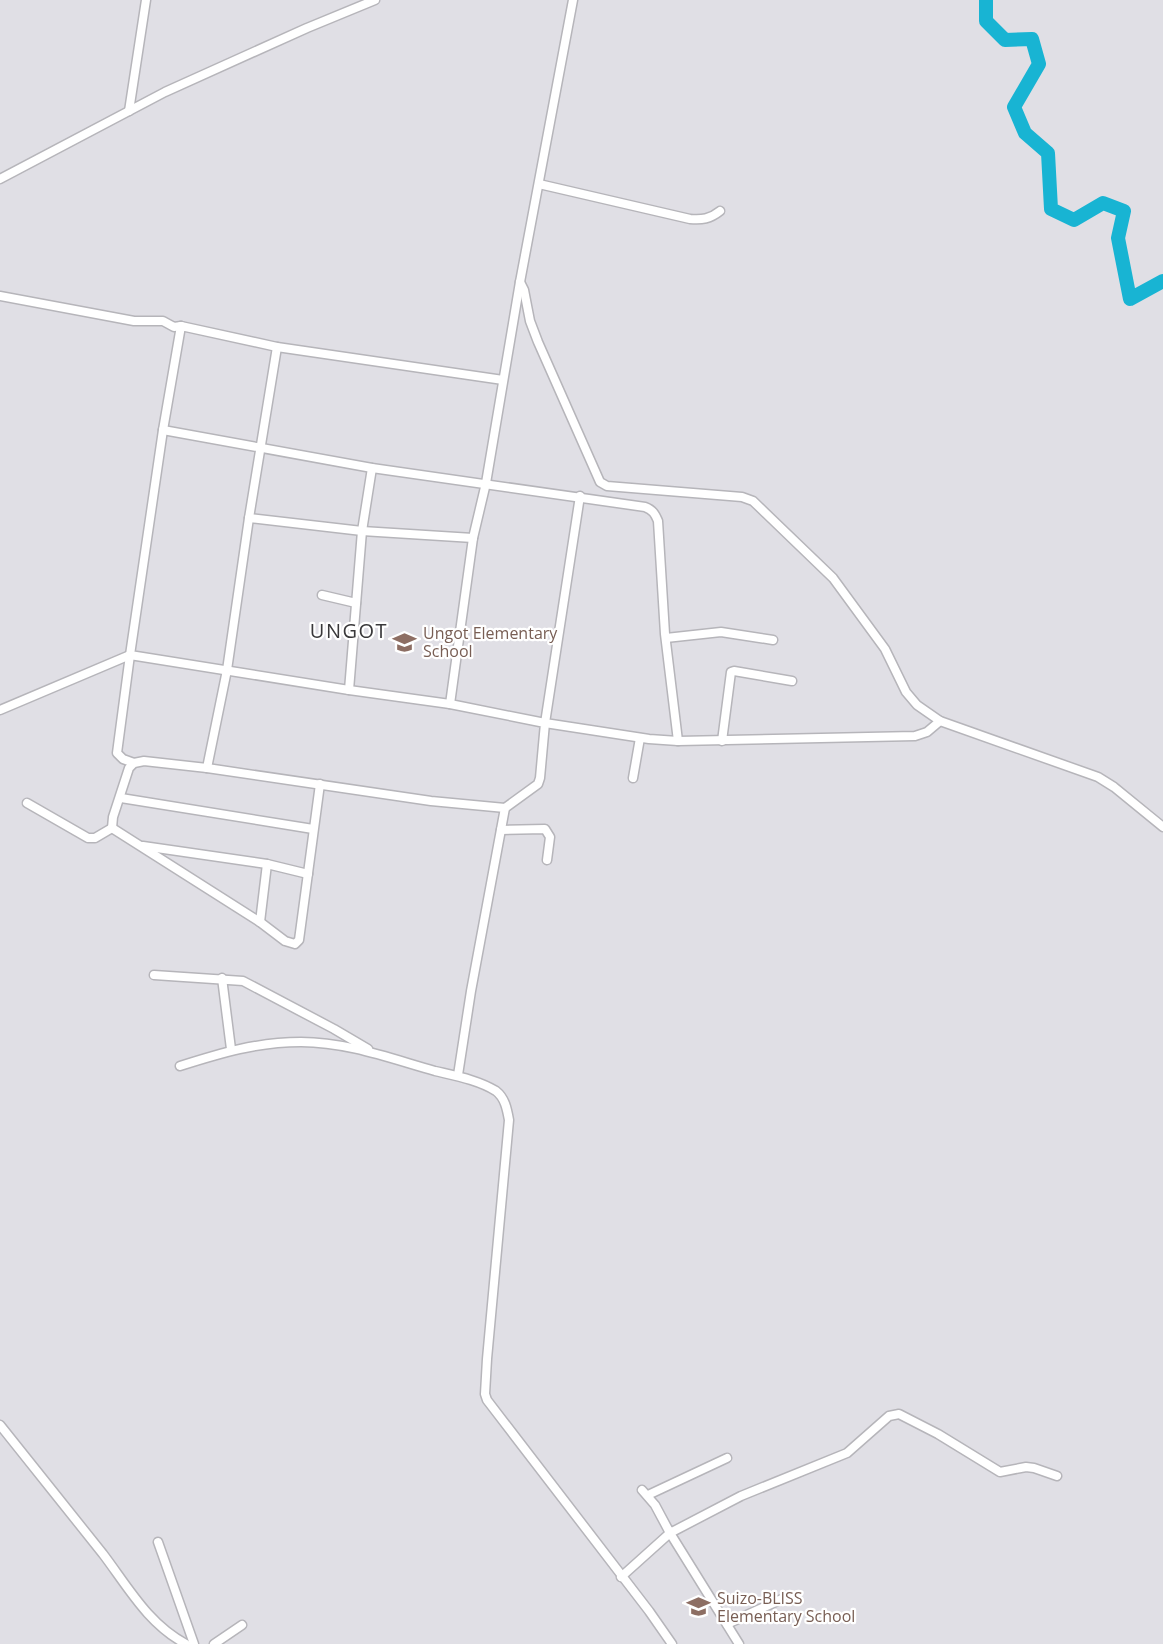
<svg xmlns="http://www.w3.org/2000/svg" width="1163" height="1644" viewBox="0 0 1163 1644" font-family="'Open Sans',sans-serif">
	<rect width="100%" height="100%" fill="#e0dfe5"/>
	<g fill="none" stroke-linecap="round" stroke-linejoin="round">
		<polyline stroke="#18b4d3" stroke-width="14" points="986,0 986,21 1005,40 1032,39 1039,64 1014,107 1025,133 1048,153 1051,209 1074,220 1103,203 1124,211 1118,238 1130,299 1163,281"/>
		<defs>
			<g id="minor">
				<polyline points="129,111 146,0"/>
				<polyline points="0,179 165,92 307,28 375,0"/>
				<path d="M539,184L690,219C702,220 710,219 720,211"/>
				<polyline points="520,282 524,290 530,321 538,342 600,482 607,486 742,497 753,501 833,578 885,649 906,692 917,705 940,721 1098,777 1114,787 1163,827"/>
				<polyline points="0,296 134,321 163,321 174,327 181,326"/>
				<path d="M163,430L372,468L645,507C653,510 655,514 658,521L665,634L678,741"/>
				<polyline points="580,496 545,723 649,739 678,741 915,736 927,732 940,721"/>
				<polyline points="249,518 362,531 473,538"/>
				<polyline points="322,595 356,603"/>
				<polyline points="666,638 721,632 773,640"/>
				<polyline points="130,655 117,753 123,759 134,763"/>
				<polyline points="349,690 362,531 372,468"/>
				<polyline points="450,704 349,690 130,655 163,430 181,326 277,347 503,380"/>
				<polyline points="0,710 130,655"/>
				<polyline points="722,741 731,672 734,671 792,681"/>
				<polyline points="207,768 227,670 249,518 277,347"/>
				<polyline points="633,778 640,738"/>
				<polyline points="121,798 313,829"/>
				<polyline points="27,803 88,838 95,838 112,828"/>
				<polyline points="112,828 113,817 129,768 134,763 144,761 207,768 431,801 505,808"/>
				<polyline points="112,828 260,922 285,941 295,944 299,940 320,784"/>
				<polyline points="501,830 545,829 550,837 547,860"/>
				<polyline points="143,846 267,864 308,874"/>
				<polyline points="260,922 267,864"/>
				<polyline points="154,975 243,981 334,1029 368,1049"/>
				<polyline points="222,978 231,1049"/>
				<path d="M180,1066C221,1053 257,1042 301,1042C347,1042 392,1059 435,1071C456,1076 478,1080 496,1091C505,1098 507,1109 509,1120L487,1359L485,1394L487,1400L649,1611L672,1644"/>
				<polyline points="458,1075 471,991 505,808 538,784 540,778 545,723 450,704 473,538 486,483 520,282 573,0"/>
				<path d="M0,1425C34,1468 69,1511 103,1554C128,1587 148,1624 186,1644"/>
				<polyline points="642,1490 655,1505 670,1533 741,1496 847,1453 889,1416 899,1414 938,1434 1000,1472 1026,1467 1034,1468 1057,1476"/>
				<polyline points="648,1495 727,1458"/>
				<polyline points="158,1542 194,1644"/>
				<polyline points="621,1577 670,1533 739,1644"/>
				<polyline points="727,1624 782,1599"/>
				<polyline points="214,1644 242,1625"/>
			</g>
		</defs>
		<use href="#minor" stroke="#b6b5ba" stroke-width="11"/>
		<use href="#minor" stroke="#fff" stroke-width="8"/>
	</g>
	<defs>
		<symbol id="school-bare" viewBox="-9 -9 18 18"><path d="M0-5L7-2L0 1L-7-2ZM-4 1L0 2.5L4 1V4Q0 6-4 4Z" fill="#8d6e63" stroke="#fff" stroke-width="2.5" paint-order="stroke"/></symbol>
	</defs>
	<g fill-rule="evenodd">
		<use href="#school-bare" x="388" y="626" width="33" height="33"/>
		<use href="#school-bare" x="682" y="1590" width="33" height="33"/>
	</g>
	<g text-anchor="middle" stroke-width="4.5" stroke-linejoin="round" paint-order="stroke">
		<g font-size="16" fill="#785e54" stroke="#fff" text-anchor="start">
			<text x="423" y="639">Ungot Elementary<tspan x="423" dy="18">School</tspan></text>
			<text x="717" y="1604">Suizo-BLISS<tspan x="717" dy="18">Elementary School</tspan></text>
		</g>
		<g font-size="20" letter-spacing="1.5" fill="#39383a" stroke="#fff">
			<text x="349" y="638">UNGOT</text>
		</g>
	</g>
</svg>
